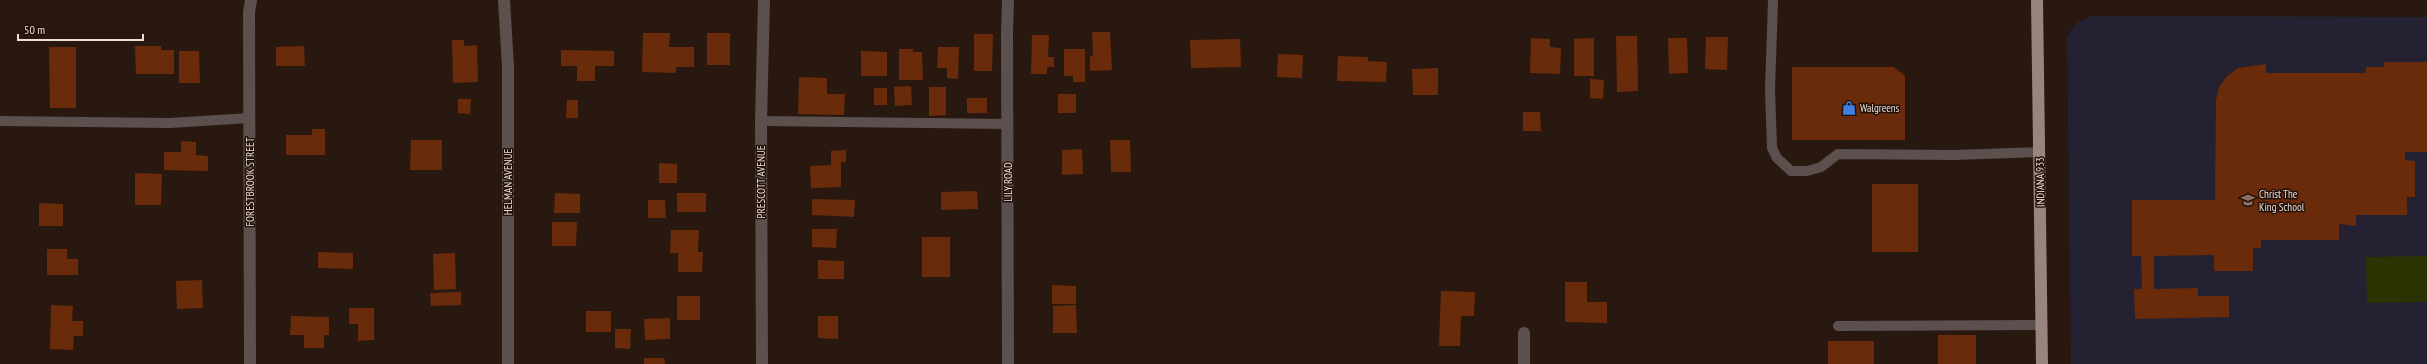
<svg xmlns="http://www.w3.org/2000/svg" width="2427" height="364" viewBox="0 0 2427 364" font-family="'PT Sans Narrow',sans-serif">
	<rect width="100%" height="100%" fill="#291810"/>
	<polygon fill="#242132" points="2092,16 2427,17 2427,364 2071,364 2067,36 2078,22"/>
	<polygon fill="#2c3302" points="2427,256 2427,302 2367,303 2366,257"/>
	<g fill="#692b09">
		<polygon points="1092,32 1110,32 1112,70 1090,71 1090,56 1093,56"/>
		<polygon points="643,33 670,33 669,47 694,47 694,67 676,67 676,73 642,72"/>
		<rect x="707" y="33" width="23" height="32"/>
		<polygon points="974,34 993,34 992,71 974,71"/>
		<polygon points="1032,35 1049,35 1048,57 1054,57 1054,67 1047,67 1047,74 1031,74"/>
		<polygon points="1616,36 1637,36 1638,91 1617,92"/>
		<polygon points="1706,37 1728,37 1727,70 1705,69"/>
		<polygon points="1531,38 1550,39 1550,47 1561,48 1560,74 1530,73"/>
		<polygon points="1594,38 1594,76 1574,76 1574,39"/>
		<polygon points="1668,38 1687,38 1688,73 1669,74"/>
		<polygon points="1240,39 1241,67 1191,68 1190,40"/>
		<polygon points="452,40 464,40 464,46 477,45 478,82 453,83"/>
		<polygon points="135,46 161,46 161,50 174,50 174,74 136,74"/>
		<polygon points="304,46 305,66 276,66 276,47"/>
		<polygon points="49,47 76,47 76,108 50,108"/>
		<polygon points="938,47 959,47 958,79 947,78 947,68 937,68"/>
		<polygon points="899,49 913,49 913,52 922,52 923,80 899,80"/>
		<polygon points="1064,49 1085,49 1085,82 1073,82 1073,76 1064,76"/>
		<polygon points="561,50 614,51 614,66 595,66 595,81 577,81 577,66 561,66"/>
		<polygon points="179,51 199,51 200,83 179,83"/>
		<polygon points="861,51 887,52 887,76 861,76"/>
		<polygon points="1278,54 1303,55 1302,78 1277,77"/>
		<polygon points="1338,56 1368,57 1368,61 1387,62 1386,82 1337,81"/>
		<polygon points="2384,62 2427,62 2427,152 2405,152 2405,160 2415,161 2415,197 2407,197 2407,215 2356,215 2356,226 2339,224 2339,240 2261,240 2261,248 2253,248 2253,271 2214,271 2214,255 2154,256 2154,289 2198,288 2198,296 2229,296 2229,317 2135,319 2134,289 2142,289 2141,256 2132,256 2132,200 2215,200 2216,100 2219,87 2227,76 2238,68 2266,64 2266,73 2366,73 2366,67 2384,67"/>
		<polygon points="1792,67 1894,67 1905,76 1905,140 1792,140"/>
		<polygon points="1438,68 1438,95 1413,95 1412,69"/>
		<polygon points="799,77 827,78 827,94 845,94 844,115 798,114"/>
		<polygon points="1590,79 1604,80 1603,99 1590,98"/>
		<polygon points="911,86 912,105 895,106 894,87"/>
		<polygon points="929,87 946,87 946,115 929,116"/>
		<rect x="874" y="88" width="13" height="17"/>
		<rect x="1058" y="94" width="18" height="19"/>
		<rect x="967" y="98" width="20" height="15"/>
		<polygon points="458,99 471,99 470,114 458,113"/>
		<polygon points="567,100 578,100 578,118 566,118"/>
		<polygon points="1523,112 1540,112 1541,131 1523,131"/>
		<polygon points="312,129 325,129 325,155 286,155 286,135 312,135"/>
		<polygon points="411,140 442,140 442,170 410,170"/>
		<polygon points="1110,140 1130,140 1131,172 1111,172"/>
		<polygon points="181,141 196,142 196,155 208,156 208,171 164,170 164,152 181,152"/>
		<polygon points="1082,149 1083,174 1062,175 1062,150"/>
		<polygon points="846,150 846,162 841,162 841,187 811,188 810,166 831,165 831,151"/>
		<polygon points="659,163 677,164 677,183 659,183"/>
		<polygon points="135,173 162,174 161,205 135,205"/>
		<rect x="1872" y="184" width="46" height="68"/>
		<polygon points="977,191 978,209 941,210 941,192"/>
		<polygon points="555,193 580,194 580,213 554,213"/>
		<rect x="677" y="193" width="29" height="19"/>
		<polygon points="812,199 855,200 854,217 812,215"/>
		<polygon points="648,200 665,200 666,218 648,218"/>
		<polygon points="39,203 63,204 63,226 39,226"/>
		<polygon points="552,222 577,222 576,246 552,246"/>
		<polygon points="812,229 837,229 836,248 812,247"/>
		<polygon points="671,230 699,230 698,252 703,252 702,272 678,272 678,253 670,253"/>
		<rect x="922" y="237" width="28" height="40"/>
		<polygon points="47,249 67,249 67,259 78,259 78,275 47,275"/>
		<polygon points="318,252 353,253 353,269 318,268"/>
		<polygon points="455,253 456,289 434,290 433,254"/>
		<polygon points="818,260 844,261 844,279 818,279"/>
		<polygon points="202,280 203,308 177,309 176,281"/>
		<polygon points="1565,282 1587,282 1587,302 1607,302 1607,323 1565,322"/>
		<polygon points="1052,285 1076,286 1076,304 1052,304"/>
		<polygon points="1441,291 1475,292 1474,316 1461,316 1460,346 1439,346"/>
		<polygon points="461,292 461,305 431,306 430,293"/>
		<rect x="677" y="296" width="23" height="24"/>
		<polygon points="51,305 73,306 72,321 83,321 83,336 74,336 73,350 50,349"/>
		<polygon points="1076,305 1077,333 1053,333 1053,306"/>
		<polygon points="349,308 374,308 374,340 358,341 358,324 349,324"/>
		<rect x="586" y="311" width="25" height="21"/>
		<polygon points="291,316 329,317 329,335 324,335 324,348 304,348 304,335 290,335"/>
		<polygon points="818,316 838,316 838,339 818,338"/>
		<polygon points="670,318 670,339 645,340 644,319"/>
		<polygon points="615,329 631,329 630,349 615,348"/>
		<rect x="1938" y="335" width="38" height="29"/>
		<rect x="1828" y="341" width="46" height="23"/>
		<polygon points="644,358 664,358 665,364 644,364"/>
	</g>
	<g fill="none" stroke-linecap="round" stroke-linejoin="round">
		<g stroke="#5b504e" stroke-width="10">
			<polyline points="1773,0 1770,90 1772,148 1777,158 1791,171 1807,171 1821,167 1838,154 1954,155 2039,152"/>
			<polyline points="0,121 170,123 250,118"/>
			<polyline points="761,121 1008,124"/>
			<polyline points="1838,326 2042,325"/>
		</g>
		<g stroke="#5b504e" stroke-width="12">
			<polyline points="504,0 508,66 508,364"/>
			<polyline points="250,364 249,12 251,0"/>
			<polyline points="762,364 761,121 764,0"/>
			<polyline points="1008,364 1007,34 1008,0"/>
			<polyline points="1524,364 1524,333"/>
		</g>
		<polyline stroke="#99847f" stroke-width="12" points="2037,0 2042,364"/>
	</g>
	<defs>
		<symbol id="shop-bare" viewBox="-9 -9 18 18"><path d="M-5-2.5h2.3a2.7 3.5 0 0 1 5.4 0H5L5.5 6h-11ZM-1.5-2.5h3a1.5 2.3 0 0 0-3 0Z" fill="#3f7fe0" stroke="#200f07" stroke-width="2.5" paint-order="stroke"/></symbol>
		<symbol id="school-bare" viewBox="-9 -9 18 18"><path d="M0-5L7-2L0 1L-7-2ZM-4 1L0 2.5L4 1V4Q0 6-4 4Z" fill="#8d6e63" stroke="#200f07" stroke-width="2.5" paint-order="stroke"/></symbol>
	</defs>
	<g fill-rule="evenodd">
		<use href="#shop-bare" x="1839" y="98" width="20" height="20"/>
		<use href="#school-bare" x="2238" y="190" width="20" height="20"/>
	</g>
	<g text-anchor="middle" stroke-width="3" stroke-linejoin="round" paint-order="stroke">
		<g font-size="11" fill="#ecdfd9" stroke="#200f07" text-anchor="start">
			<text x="1860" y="112">Walgreens</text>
			<text x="2259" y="198">Christ The<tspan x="2259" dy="13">King School</tspan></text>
		</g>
		<g font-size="11" fill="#ecdfd9" stroke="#200f07">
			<text transform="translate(250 182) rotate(-90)" y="4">FORESTBROOK STREET</text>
			<text transform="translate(508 182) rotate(-90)" y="4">HELMAN AVENUE</text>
			<text transform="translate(761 182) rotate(-90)" y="4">PRESCOTT AVENUE</text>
			<text transform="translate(1008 182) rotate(-90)" y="4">LILY ROAD</text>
			<text transform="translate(2040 182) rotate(-91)" y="4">INDIANA 933</text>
		</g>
	</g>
	<path d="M18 34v6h125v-6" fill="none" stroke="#ecdfd9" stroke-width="2"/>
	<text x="24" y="34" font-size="12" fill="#ecdfd9" stroke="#200f07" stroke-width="3" paint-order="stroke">50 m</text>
</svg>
